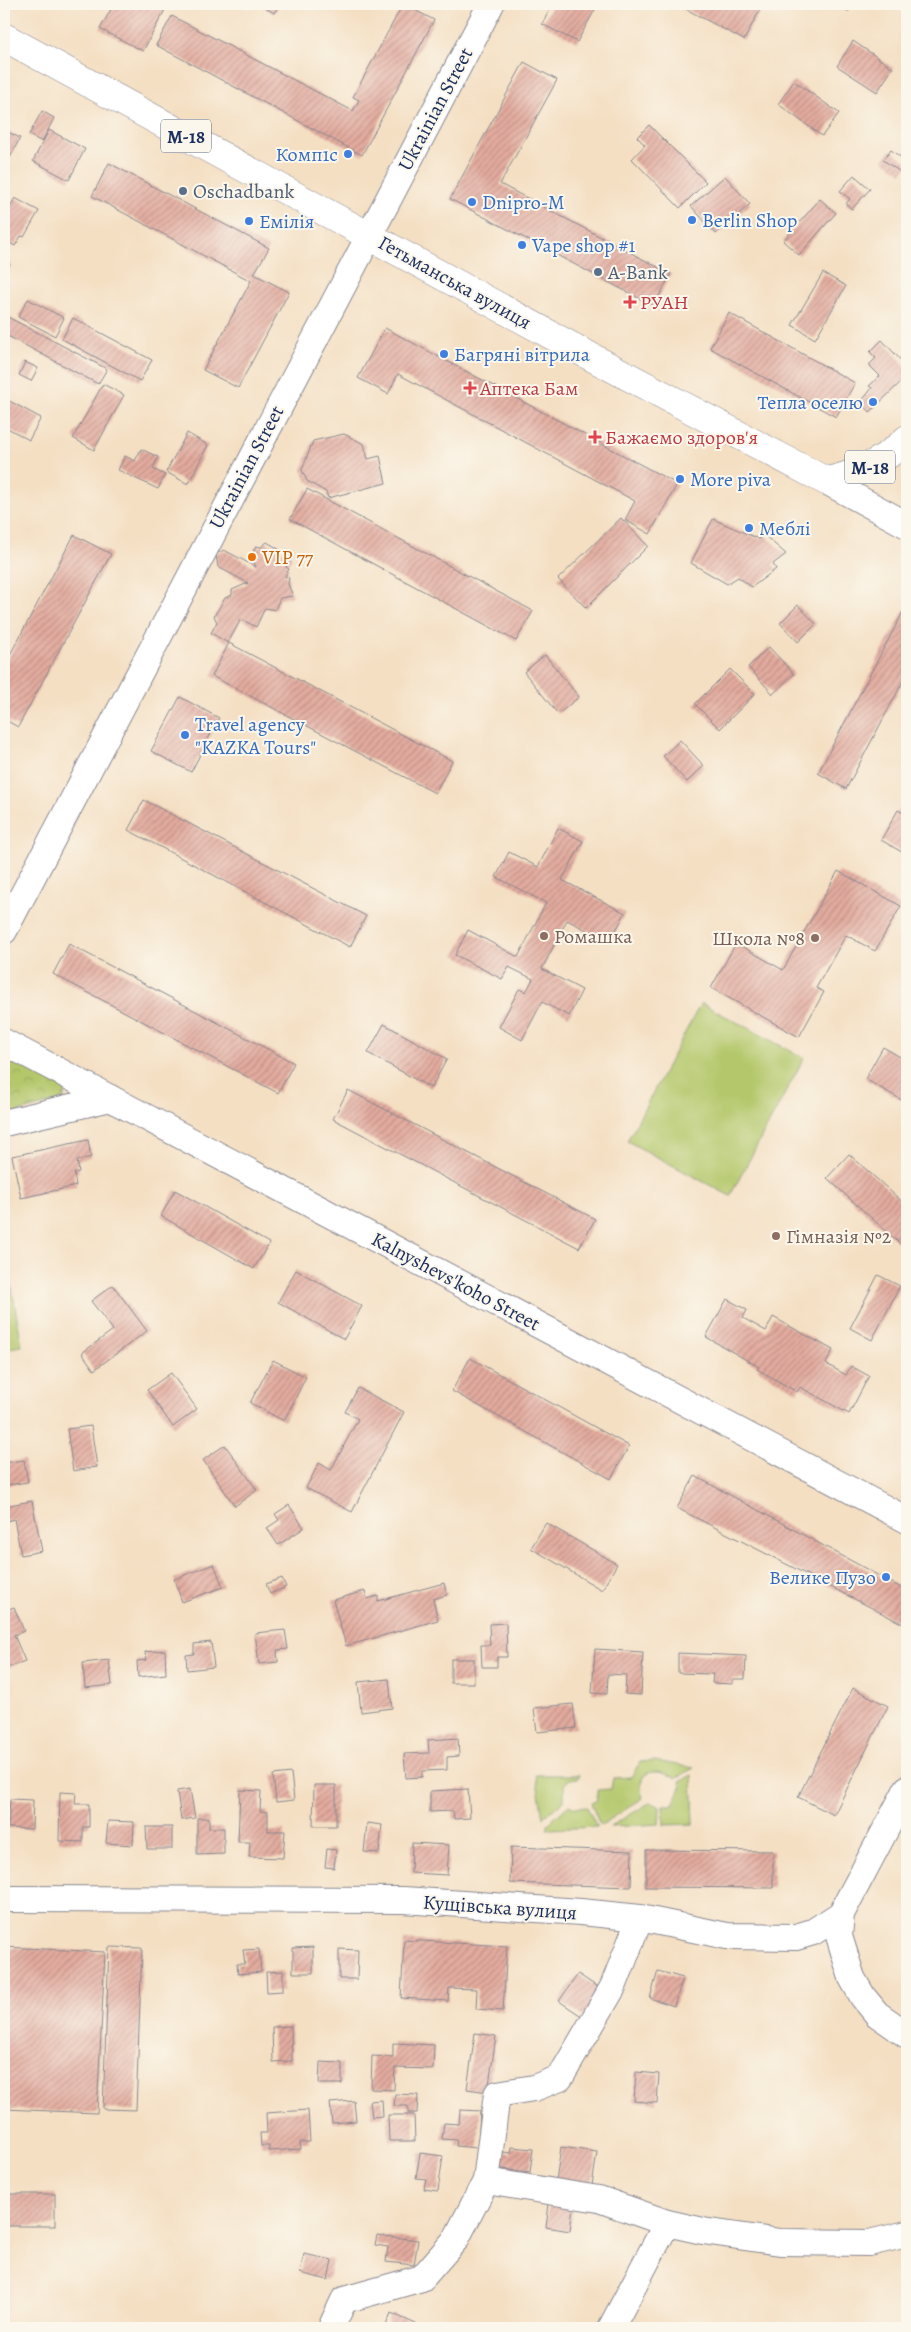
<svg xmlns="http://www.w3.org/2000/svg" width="911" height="2332" viewBox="0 0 911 2332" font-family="Alegreya,serif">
	<defs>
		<pattern id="park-crowns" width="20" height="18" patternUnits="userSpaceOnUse" patternTransform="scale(1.25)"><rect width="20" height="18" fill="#b4c76b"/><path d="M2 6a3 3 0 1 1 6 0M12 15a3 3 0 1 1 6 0" fill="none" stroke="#9aab5f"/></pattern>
		<pattern id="building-hatch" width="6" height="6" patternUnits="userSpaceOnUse" patternTransform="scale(1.25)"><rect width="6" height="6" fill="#e4ac9f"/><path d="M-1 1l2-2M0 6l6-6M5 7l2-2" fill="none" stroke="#b88c85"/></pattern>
	</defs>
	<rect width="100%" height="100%" fill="#fbf7ec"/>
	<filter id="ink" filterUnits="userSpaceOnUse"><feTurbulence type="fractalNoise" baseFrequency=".02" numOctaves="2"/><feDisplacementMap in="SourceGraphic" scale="10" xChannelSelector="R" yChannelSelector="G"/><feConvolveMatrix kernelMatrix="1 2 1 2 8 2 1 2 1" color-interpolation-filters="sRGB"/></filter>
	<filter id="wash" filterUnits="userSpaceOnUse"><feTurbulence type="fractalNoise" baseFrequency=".0096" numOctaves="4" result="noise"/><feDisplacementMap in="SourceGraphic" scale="20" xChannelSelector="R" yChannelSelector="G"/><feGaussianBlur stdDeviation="1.12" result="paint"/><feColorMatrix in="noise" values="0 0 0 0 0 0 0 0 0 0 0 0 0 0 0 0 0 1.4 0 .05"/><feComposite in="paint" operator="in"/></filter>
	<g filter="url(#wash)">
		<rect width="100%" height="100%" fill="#f4dfc3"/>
		<g fill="#b4c76b" stroke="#687b64">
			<polygon points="701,1003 804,1058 730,1196 627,1141"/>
			<polygon points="4,1244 22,1346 4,1349"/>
			<path d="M655,1761L694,1768L676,1778C656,1768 634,1768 643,1798L600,1826L591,1803L596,1801L598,1794L597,1790L611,1789L613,1778L631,1777L640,1762Z"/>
			<polygon points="536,1775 580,1775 578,1778 570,1779 564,1785 564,1801 543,1817"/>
			<polygon points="692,1775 694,1824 664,1825 663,1806 672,1806 682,1786 680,1781"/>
			<polygon points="651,1802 660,1807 659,1824 610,1827"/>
			<polygon points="569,1805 575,1808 587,1807 597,1827 548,1829 548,1824"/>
		</g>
		<polygon fill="url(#park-crowns)" stroke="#687b64" points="4,1052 65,1087 65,1094 62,1100 4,1116"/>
		<g id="blocks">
			<g fill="url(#building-hatch)">
				<polygon points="114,4 168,4 143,51 100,29"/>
				<polygon points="258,4 280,4 274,13"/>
				<polygon points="403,4 434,20 362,155 156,45 172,16 353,111 359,100 353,97"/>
				<polygon points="553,4 598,4 577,42 542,24"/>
				<polygon points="687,4 763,4 744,40 684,8"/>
				<polygon points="834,4 852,4 848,11"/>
				<polygon points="853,41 893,68 877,92 837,66"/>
				<polygon points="524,62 557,80 500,184 671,274 654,306 450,199"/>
				<polygon points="794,81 839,113 822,136 778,104"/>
				<polygon points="42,111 54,118 42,142 29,135"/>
				<polygon points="649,125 706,182 680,208 632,159 645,145 637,137"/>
				<polygon points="4,130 20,138 4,169"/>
				<polygon points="49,130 85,149 69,180 33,161"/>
				<polygon points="891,150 907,162 907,166 902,173 883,160"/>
				<polygon points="109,163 269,248 254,274 289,292 238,388 203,370 251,281 92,196"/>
				<polygon points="854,175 870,189 852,209 846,204 850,199 840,191"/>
				<polygon points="725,176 750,204 716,234 691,206"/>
				<polygon points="15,198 39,211 24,237 21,236 15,246 4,240 4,219"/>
				<polygon points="820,199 836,213 799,255 783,241"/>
				<polygon points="4,260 10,264 4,276"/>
				<polygon points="823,273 846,286 815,339 792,325"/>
				<polygon points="28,299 64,318 55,336 18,317"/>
				<polygon points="729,313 855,383 836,417 710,348"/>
				<polygon points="4,315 107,369 98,384 4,334"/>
				<polygon points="73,318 152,360 140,381 62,339"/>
				<polygon points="385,328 677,484 650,534 625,520 635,501 398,374 388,394 358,378"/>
				<polygon points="882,340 907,367 907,376 870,412 861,402 872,388 869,386 880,376 869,365 876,358 870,352"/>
				<polygon points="25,362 38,368 31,381 19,375"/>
				<polygon points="103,384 124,395 94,450 73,438"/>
				<polygon points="4,398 41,418 29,440 4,426"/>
				<polygon points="187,433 208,445 188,484 166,472"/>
				<polygon points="344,434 364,444 368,459 380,456 386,483 328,498 326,492 307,481 302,470 313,441"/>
				<polygon points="141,449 158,457 153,469 165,475 158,489 118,470 125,456 135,461"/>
				<polygon points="307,489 533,611 516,641 290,519"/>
				<polygon points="621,518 648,546 586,608 558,579"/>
				<polygon points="713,519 759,539 763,534 786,554 773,564 776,569 752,587 738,577 727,584 691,563"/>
				<polygon points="74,535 111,554 18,727 4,719 4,666"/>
				<polygon points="267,542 292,557 286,567 289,569 285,576 289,578 288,584 293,596 280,598 275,610 265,608 256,627 241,619 228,643 211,633 217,622 214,616 225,598 232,595 232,590 248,583 218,567 216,554 224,550 256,567 251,556 256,546 261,547"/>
				<polygon points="798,605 816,624 798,642 780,623"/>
				<polygon points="904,610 907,612 907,674 846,789 818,773"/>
				<polygon points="229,643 452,761 435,793 212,676"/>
				<polygon points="769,647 794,674 773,694 748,667"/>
				<polygon points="545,655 579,697 558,714 524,672"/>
				<polygon points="730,669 755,694 720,729 695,704"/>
				<polygon points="180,697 219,718 191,772 151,751"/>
				<polygon points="680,740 704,766 687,782 663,756"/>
				<polygon points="144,800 366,916 350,947 128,830"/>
				<polygon points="898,810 907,815 907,855 881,840"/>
				<polygon points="558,828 583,841 562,880 625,913 610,942 567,920 542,969 582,990 569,1016 542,1002 522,1040 499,1027 519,989 526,992 533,979 509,967 502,979 455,955 468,930 518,957 546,903 496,877 509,852 538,867"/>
				<polygon points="838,871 901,906 875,951 846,935 816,988 824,992 799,1037 711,988 736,943 783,970"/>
				<polygon points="69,944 294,1063 278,1093 53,974"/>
				<polygon points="384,1024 447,1059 431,1088 368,1053"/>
				<polygon points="883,1047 907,1061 907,1103 865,1079"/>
				<polygon points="348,1090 595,1219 579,1248 333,1119"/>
				<polygon points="88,1140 91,1157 77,1161 79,1172 74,1173 76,1186 21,1198 12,1156"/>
				<polygon points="849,1154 907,1206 907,1250 827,1178"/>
				<polygon points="175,1190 269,1243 254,1269 161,1216"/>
				<polygon points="296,1270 362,1306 344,1339 278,1302"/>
				<polygon points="878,1275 900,1286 872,1340 850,1328"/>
				<polygon points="113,1285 147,1331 94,1370 82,1353 113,1330 91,1301"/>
				<polygon points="727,1299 747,1310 743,1318 766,1331 773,1317 833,1350 826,1364 846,1375 851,1366 869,1376 849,1414 800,1387 797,1392 757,1369 759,1367 706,1337"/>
				<polygon points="470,1358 629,1446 611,1479 452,1391"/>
				<polygon points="273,1360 306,1377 284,1421 250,1403"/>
				<polygon points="171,1373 197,1409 173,1427 147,1390"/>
				<polygon points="358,1388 404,1412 352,1512 306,1488 319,1463 331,1470 358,1419 345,1412"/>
				<polygon points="91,1426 97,1467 73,1471 67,1429"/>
				<polygon points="225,1445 257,1490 235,1506 203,1460"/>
				<polygon points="24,1460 28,1482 8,1485 4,1463"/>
				<polygon points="695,1476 907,1591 907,1626 677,1508"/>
				<polygon points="32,1501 42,1551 21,1555 14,1519 4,1522 4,1506"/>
				<polygon points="289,1505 304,1528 278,1545 267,1528 279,1520 275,1514"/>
				<polygon points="546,1523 617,1564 602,1590 531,1548"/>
				<polygon points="214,1564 223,1587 182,1602 174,1579"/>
				<polygon points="282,1578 286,1587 270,1594 266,1584"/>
				<polygon points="444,1583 447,1595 433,1599 438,1620 346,1646 333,1600 365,1591 367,1599 378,1596 378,1601"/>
				<polygon points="14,1607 24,1631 14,1635 25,1661 4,1669 4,1611"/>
				<polygon points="506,1623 507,1657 497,1657 497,1667 482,1667 481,1645 490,1645 489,1624"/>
				<polygon points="285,1630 288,1649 277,1650 278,1662 259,1664 255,1633"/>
				<polygon points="211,1642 214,1667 187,1670 186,1655 194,1654 194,1644"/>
				<polygon points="595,1649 643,1652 641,1695 625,1694 626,1675 608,1674 607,1694 592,1693"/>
				<polygon points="165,1650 166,1674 138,1677 137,1661 146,1660 145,1652"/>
				<polygon points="678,1653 746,1656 745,1679 733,1679 733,1684 712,1683 713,1674 678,1673"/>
				<rect x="451" y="1659" width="23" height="24"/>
				<polygon points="109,1660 112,1685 85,1688 83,1663"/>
				<polygon points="389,1679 392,1708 361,1712 358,1682"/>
				<polygon points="853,1688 888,1706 834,1815 798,1797"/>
				<polygon points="573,1704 576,1728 537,1732 534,1708"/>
				<polygon points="458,1738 459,1756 447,1757 447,1770 422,1771 422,1777 406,1778 404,1754 429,1753 428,1740"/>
				<polygon points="291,1773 294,1800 276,1802 273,1775"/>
				<polygon points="314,1785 336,1785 336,1826 313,1826"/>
				<polygon points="190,1789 195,1818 181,1820 177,1791"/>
				<polygon points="468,1789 470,1818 454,1819 453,1811 430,1812 430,1791"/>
				<polygon points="240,1790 261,1791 260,1811 268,1812 268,1831 285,1831 283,1858 249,1857 250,1842 238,1842"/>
				<polygon points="60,1792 76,1793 75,1804 89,1804 89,1827 83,1827 83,1842 59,1841"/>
				<polygon points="10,1799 33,1800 32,1829 8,1828"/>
				<polygon points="197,1818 209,1818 209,1828 224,1828 224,1854 197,1855"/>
				<polygon points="108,1821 134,1822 133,1845 106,1843"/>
				<polygon points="367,1823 382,1825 379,1853 364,1852"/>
				<polygon points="146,1827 172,1827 172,1849 147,1849"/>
				<polygon points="412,1843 449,1845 447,1875 411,1873"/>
				<polygon points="511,1847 632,1851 631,1887 510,1883"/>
				<polygon points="327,1849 336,1850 334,1868 325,1867"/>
				<polygon points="646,1850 773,1851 773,1888 646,1887"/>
				<polygon points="404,1940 507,1946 503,2011 476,2009 477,1989 449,1988 448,2001 401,1998"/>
				<polygon points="4,1947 105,1952 97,2113 4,2109"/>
				<polygon points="109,1947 142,1948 136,2110 103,2109"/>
				<polygon points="313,1947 313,1973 293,1973 293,1948"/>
				<polygon points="259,1949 261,1972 238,1974 237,1964 245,1964 243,1950"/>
				<polygon points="339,1949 358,1950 357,1979 339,1979"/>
				<polygon points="283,1971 283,1991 267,1992 266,1972"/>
				<polygon points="658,1971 683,1978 674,2006 650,1998"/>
				<polygon points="578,1974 602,1990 583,2017 559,2001"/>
				<polygon points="291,2026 292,2061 273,2062 272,2027"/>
				<polygon points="475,2033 496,2036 488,2092 467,2089"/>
				<polygon points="393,2043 434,2045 433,2069 395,2068 394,2090 371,2089 372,2056 393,2057"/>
				<polygon points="320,2062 342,2063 342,2084 319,2084"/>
				<polygon points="636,2072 659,2074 657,2103 634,2101"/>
				<polygon points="395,2094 418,2095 417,2113 408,2113 408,2106 394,2106"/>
				<polygon points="382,2100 383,2116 372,2117 370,2101"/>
				<polygon points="354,2101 356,2121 332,2123 330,2103"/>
				<polygon points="308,2110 310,2142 300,2142 301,2149 269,2151 269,2146 261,2146 260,2133 267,2133 266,2113"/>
				<polygon points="460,2110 480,2111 478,2148 456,2146 457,2140 442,2139 444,2123 459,2124"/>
				<polygon points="388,2115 414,2115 415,2141 389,2141"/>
				<polygon points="512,2147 533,2149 530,2172 501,2169 503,2152 511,2153"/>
				<polygon points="561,2147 597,2152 592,2186 556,2181"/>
				<polygon points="420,2153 443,2156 438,2191 424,2189 426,2179 416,2178"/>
				<rect x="4" y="2194" width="51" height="32"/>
				<polygon points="549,2204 573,2207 570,2231 546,2227"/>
				<polygon points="377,2235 418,2240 414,2265 386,2262 388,2247 375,2245"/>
				<polygon points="304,2254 332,2260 328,2280 300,2273"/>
				<polygon points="391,2313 416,2324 414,2328 385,2328"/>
			</g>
		</g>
	</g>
	<g filter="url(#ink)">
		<use href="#blocks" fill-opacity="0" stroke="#888790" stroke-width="1"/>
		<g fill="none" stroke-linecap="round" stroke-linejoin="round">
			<defs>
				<g id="minor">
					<polyline points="826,481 907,525"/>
					<polyline points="4,931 491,4"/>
					<polyline points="4,1042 907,1520"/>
					<polyline points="4,1123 110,1098"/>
					<polyline points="907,1789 841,1914 839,1936 852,1978 863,1997 877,2014 907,2035"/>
					<polyline points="4,1899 403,1900 581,1912 640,1918 727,1936 796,1937 813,1932 841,1914"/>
					<polyline points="486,2181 599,2199 667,2223 703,2231 780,2242 869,2243 907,2234"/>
					<polyline points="331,2328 344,2300 422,2278 456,2239 486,2181 497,2094 534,2088 560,2078 613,1987 640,1918"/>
					<polyline points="611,2328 667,2223"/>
				</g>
				<path id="highway" d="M4,37L595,359L826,481C857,475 884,461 907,439"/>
			</defs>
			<use href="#minor" stroke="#888790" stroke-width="28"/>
			<use href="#highway" stroke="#888790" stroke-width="29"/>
			<use href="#minor" stroke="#fff" stroke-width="26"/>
			<use href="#highway" stroke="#fff" stroke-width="28"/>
		</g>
	</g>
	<g fill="#3f7fe0" stroke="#fbf7ec" stroke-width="2">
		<circle cx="348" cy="154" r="5"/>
		<circle cx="472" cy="202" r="5"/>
		<circle cx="692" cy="220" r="5"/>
		<circle cx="249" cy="221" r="5"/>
		<circle cx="522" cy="245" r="5"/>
		<circle cx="444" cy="354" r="5"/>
		<circle cx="873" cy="402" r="5"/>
		<circle cx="680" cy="479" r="5"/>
		<circle cx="749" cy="528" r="5"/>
		<circle cx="185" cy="735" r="5"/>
		<circle cx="886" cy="1577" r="5"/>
	</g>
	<g fill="#5c6f8a" stroke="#fbf7ec" stroke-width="2">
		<circle cx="183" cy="191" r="5"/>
		<circle cx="598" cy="272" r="5"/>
	</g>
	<g fill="#e0444e" stroke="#fbf7ec" stroke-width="2">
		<path d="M627.5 294.5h5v5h5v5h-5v5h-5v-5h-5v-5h5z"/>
		<path d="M467.5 380.5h5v5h5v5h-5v5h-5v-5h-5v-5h5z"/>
		<path d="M592.5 429.5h5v5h5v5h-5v5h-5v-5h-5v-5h5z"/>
	</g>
	<circle fill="#e8710a" stroke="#fbf7ec" stroke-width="2" cx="252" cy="557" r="5"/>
	<g fill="#8d6e63" stroke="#fbf7ec" stroke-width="2">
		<circle cx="544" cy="936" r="5"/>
		<circle cx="815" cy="938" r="5"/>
		<circle cx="776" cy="1236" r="5"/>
	</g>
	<g text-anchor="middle" stroke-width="4" stroke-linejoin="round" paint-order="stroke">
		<g fill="#fbf7ec" stroke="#5e6b89" stroke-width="1">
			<rect x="161" y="119.5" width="50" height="33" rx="4"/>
			<rect x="845" y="450.5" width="50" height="33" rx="4"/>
		</g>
		<g font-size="19" font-weight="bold" fill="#1b2f5e">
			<text x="186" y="143">М-18</text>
			<text x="870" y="474">М-18</text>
		</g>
		<g font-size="20" fill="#1b2f5e" stroke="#fbf7ec">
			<text transform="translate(435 109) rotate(-62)" y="7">Ukrainian Street</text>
			<text transform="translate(455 282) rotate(29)" y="7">Гетьманська вулиця</text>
			<text transform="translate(246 467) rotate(-62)" y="7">Ukrainian Street</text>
			<text transform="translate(456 1281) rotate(28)" y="7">Kalnyshevsʹkoho Street</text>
			<text transform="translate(500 1907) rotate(4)" y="7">Кущівська вулиця</text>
		</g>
		<g font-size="20" fill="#366cbe" stroke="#fbf7ec" text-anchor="start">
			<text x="338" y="161" text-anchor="end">Комп1с</text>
			<text x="482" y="209">Dnipro-M</text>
			<text x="702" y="227">Berlin Shop</text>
			<text x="259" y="228">Емілія</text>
			<text x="532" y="252">Vape shop #1</text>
			<text x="454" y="361">Багряні вітрила</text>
			<text x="863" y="409" text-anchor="end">Тепла оселю</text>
			<text x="690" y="486">More piva</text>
			<text x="759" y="535">Меблі</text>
			<text x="195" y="731">Travel agency<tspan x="195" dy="23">"KAZKA Tours"</tspan></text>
			<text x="876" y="1584" text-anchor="end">Велике Пузо</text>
		</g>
		<g font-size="20" fill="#4e5e75" stroke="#fbf7ec" text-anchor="start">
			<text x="193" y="198">Oschadbank</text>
			<text x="608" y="279">A-Bank</text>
		</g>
		<g font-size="20" fill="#be3a42" stroke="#fbf7ec" text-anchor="start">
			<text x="640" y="309">РУАН</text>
			<text x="480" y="395">Аптека Бам</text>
			<text x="605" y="444">Бажаємо здоров'я</text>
		</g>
		<g font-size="20" fill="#c56008" stroke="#fbf7ec" text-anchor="start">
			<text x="262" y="564">VIP 77</text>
		</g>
		<g font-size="20" fill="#785e54" stroke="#fbf7ec" text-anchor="start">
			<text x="554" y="943">Ромашка</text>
			<text x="805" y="945" text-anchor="end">Школа №8</text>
			<text x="786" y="1243">Гімназія №2</text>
		</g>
	</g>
	<rect width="911" height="2332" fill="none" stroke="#fbf7ec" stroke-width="20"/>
</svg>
